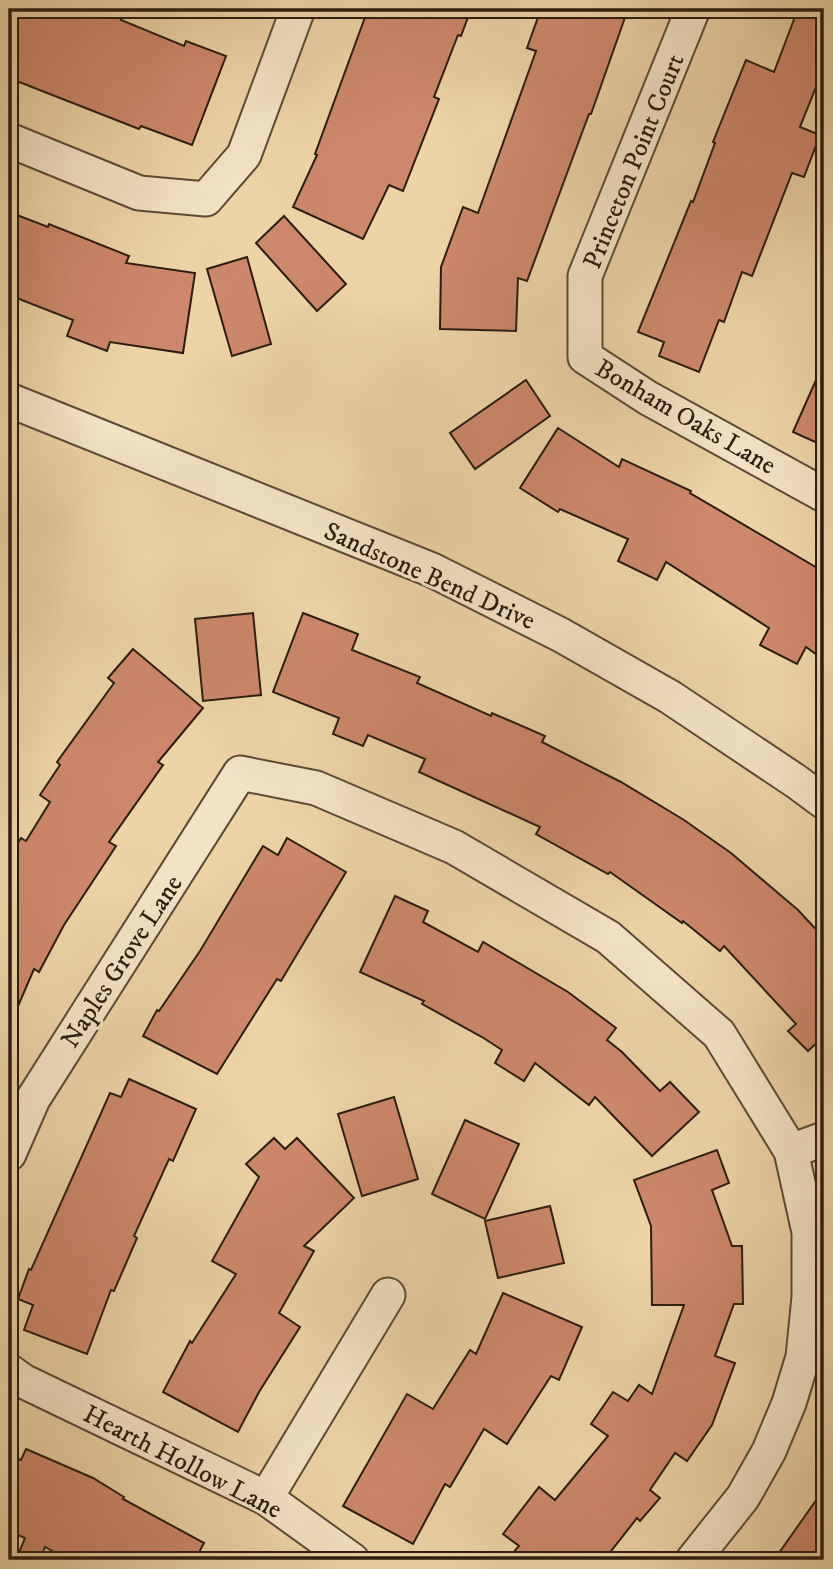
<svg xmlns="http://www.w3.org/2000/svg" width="833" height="1569" viewBox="0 0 833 1569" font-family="'IM FELL DW Pica',serif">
	<rect width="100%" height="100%" fill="#ecd4a7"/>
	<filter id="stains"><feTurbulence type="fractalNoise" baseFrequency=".00286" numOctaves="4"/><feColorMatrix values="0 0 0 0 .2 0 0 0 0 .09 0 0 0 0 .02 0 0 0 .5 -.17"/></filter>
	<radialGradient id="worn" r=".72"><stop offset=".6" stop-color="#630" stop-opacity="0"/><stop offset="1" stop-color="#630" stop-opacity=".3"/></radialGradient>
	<g fill="#cd876c" stroke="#2b1d11" stroke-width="2">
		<polygon points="20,9 106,9 123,15 121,20 184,46 186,41 226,56 192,145 141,126 139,129 9,78 9,38"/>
		<polygon points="368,9 471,9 461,36 458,35 434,97 439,99 403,191 389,185 363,239 293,207 317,155 315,154"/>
		<polygon points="541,9 628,9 591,114 589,114 527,281 518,278 516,331 440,329 441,267 463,207 478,213 536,51 527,48"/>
		<polygon points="798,9 824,9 824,67 800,127 820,135 804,177 792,173 752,276 742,272 724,322 719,320 699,372 659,356 664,342 638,332 691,201 693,202 715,143 713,142 746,60 774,72"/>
		<polygon points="9,212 48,227 49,224 129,256 126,263 195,273 183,353 110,342 107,351 67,336 73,320 9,295"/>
		<polygon points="284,216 346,284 317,311 256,243"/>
		<polygon points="247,257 271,344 232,356 207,269"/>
		<polygon points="824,362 824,446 793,432"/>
		<polygon points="526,380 550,416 475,469 450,433"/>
		<polygon points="558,428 619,467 622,459 691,491 690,493 824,572 824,660 806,647 797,664 760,645 769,628 666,562 657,580 618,561 628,539 560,509 558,512 520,488"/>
		<polygon points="253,613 261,695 203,701 195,619"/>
		<polygon points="303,613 358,634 352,650 420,677 417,683 491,716 492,713 545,736 542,742 621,782 684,820 731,853 798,910 824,938 824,1036 808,1051 788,1031 796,1024 724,946 720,951 683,921 682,923 610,872 608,874 536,834 540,827 419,772 425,759 368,735 363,746 333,734 339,718 273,692"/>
		<polygon points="133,649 203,708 158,762 163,765 109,842 116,846 64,925 39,972 34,969 9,1027 9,856 21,838 26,841 50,802 40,795 60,765 57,762 114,683 108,678"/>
		<polygon points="287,838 346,872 281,981 277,979 217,1074 143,1036 157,1010 159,1011 200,951 263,846 278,855"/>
		<polygon points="395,896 428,911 423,922 478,952 483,942 568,992 616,1028 607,1040 622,1052 660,1091 670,1082 699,1112 652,1156 595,1097 589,1105 535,1063 524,1081 495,1063 502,1050 482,1037 422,1004 424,1001 360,972"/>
		<polygon points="129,1079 196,1109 173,1161 169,1159 134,1236 137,1238 114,1291 111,1290 87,1354 24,1330 33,1305 18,1299 29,1269 31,1270 110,1093 121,1097"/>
		<polygon points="394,1097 418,1179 362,1196 338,1114"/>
		<polygon points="465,1120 519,1144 485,1219 432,1194"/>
		<polygon points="274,1138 285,1149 297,1138 354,1198 304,1246 314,1251 279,1313 300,1327 259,1392 238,1432 163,1392 190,1341 192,1343 236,1274 212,1261 259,1177 246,1164"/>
		<polygon points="717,1150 729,1183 712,1190 732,1246 742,1246 743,1304 734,1304 715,1356 735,1363 712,1425 687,1461 675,1453 650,1490 660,1498 640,1521 637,1518 604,1560 507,1560 519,1546 503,1534 539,1487 555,1500 608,1436 591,1424 613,1392 628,1401 639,1385 652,1394 684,1305 652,1305 651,1226 634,1180"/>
		<polygon points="550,1206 564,1263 498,1278 485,1221"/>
		<polygon points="503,1293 582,1327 559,1380 551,1376 507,1444 484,1429 450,1487 445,1484 413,1544 343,1506 407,1394 433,1409 470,1350 476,1354"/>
		<polygon points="26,1449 93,1478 124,1497 123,1499 204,1543 195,1560 68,1560 45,1547 40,1560 16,1560 25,1538 9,1531 9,1455 21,1460"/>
		<polygon points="824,1489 824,1560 774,1560"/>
	</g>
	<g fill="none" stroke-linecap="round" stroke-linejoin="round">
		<defs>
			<g id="street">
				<polyline points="693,9 585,276 585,357 648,398 824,495"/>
				<polyline points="9,140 139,193 206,199 244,155 298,9"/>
				<polyline points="9,400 432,570 561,635 670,697 797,782 824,802"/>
				<polyline points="791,1151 824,1139"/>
				<polyline points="9,1154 33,1099 240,773 316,788 454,847 608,937 719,1034 791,1151 809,1232 809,1297 803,1357 789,1403 769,1451 743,1497 693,1560"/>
				<polyline points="9,1371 23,1381 266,1498 352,1560"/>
				<polyline points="266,1498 388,1295"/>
			</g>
		</defs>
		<use href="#street" stroke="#5b4b36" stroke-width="37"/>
		<use href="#street" stroke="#f3e3c6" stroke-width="33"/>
	</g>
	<g text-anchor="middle" stroke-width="6" stroke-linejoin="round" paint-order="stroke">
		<g font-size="26" fill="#2b1d11" stroke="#f3e3c6">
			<text transform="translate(633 161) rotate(-68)" y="9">Princeton Point Court</text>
			<text transform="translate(686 416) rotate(30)" y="9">Bonham Oaks Lane</text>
			<text transform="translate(430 575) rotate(24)" y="9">Sandstone Bend Drive</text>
			<text transform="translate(121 961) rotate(-57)" y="9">Naples Grove Lane</text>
			<text transform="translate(183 1461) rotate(27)" y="9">Hearth Hollow Lane</text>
		</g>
	</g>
	<rect width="833" height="1569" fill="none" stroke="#ecd4a7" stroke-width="35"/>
	<rect x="10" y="10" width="812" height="1548" fill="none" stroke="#2b1d11" stroke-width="3.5"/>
	<rect x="18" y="18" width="798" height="1534" fill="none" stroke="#2b1d11" stroke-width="2"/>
	<rect width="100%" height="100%" filter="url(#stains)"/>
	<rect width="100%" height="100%" fill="url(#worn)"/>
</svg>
